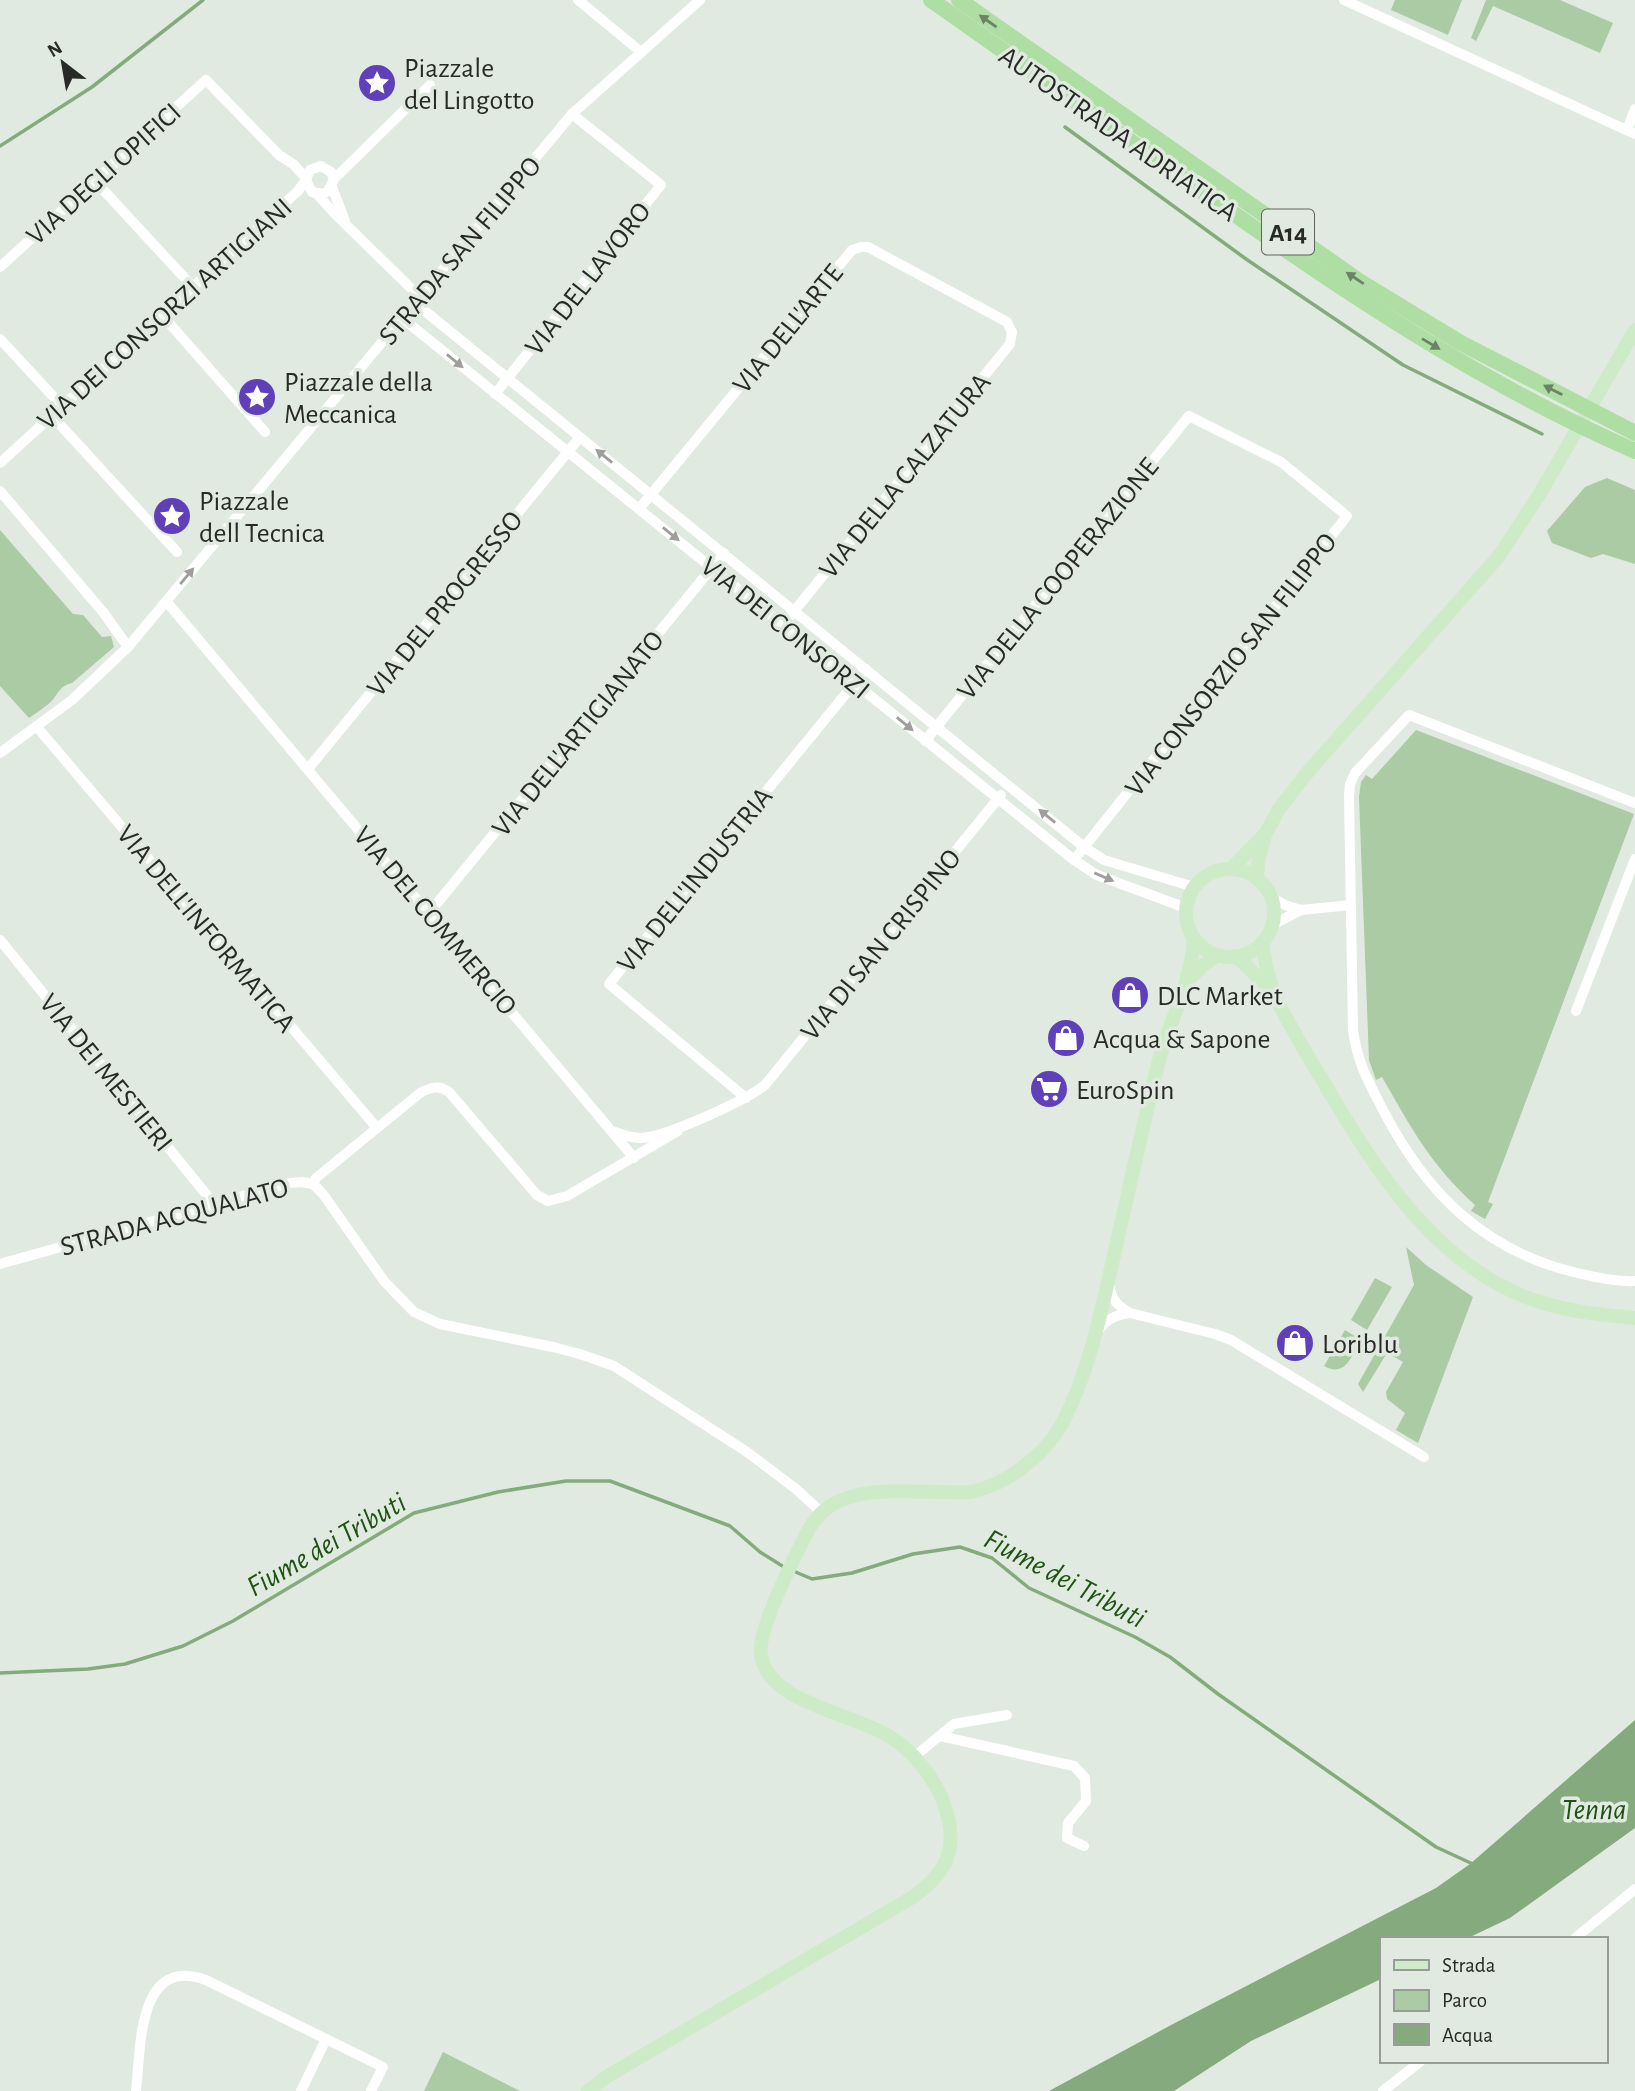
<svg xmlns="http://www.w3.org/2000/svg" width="1635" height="2091" viewBox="0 0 1635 2091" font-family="'Alegreya Sans',sans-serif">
	<rect width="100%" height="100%" fill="#e1eae0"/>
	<g fill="#aacba3">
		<polygon points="1395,0 1462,0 1448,35 1391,10"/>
		<polygon points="1486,0 1560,0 1613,23 1600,53 1493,6 1476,41 1471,38"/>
		<polygon points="1607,478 1635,490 1635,564 1603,554 1591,558 1552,543 1547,531 1585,487"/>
		<path d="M0,530L73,614L83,615L102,637L111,636L114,647L72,683C62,685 59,691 54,698C48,706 37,712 29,718L0,686Z"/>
		<path d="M1416,730L1634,814L1488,1202L1493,1204L1485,1219L1471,1211L1475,1205C1430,1164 1412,1129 1382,1077L1376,1080L1369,1060L1359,797L1361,782L1366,775L1372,779Z"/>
		<polygon points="1406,1247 1426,1265 1473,1297 1418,1443 1396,1430 1405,1413 1387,1399 1386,1392 1403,1362 1387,1353 1363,1392 1358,1384 1414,1285"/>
		<polygon points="1375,1278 1392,1287 1367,1330 1351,1320"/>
		<path d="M1345,1330L1361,1340C1352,1356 1345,1378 1324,1366Z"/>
		<polygon points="443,2052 520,2091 424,2091"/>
	</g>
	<polygon fill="#84aa7d" points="1635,1720 1635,1828 1510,1918 1466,1939 1381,1939 1381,1979 1251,2041 1174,2091 1049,2091 1173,2024 1436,1888 1470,1864"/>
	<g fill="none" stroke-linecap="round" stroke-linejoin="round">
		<g stroke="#84aa7d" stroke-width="3.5">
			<polyline points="1065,127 1246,259 1403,365 1542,434"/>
			<polyline points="0,146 92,87 203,0"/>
			<polyline points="791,1570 812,1579 852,1573 913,1554 960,1547 992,1558 1029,1588 1135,1637 1170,1657 1218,1694 1436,1847 1475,1865"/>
			<polyline points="0,1673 88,1669 125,1664 183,1646 233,1621 414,1513 498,1492 566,1481 610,1481 730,1526 760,1552 784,1567"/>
		</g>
		<g stroke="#fff" stroke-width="10">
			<polyline points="578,0 641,52"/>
			<polyline points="1344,0 1635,134"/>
			<polyline points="1627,130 1635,109"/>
			<polyline points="334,179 331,172 321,166 310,170 306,180 312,192 323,194 328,191 334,179 430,85"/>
			<polyline points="95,181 193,287"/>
			<polyline points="332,187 345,221"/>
			<polyline points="317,194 334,213 420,297"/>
			<polyline points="0,267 206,80 279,155 293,164 306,178"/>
			<polyline points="415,303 1084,847 1104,860 1194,887"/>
			<polyline points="162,315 265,432"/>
			<polyline points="402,318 1074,860 1097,875 1186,908"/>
			<polyline points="0,339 62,406"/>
			<polyline points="495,394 661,185 572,114"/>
			<polyline points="52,416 177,552"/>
			<polyline points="0,463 298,191 306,180"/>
			<polyline points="0,491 103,612 128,647"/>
			<polyline points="639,509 852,250 861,247 868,247 1007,322 1012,332 1010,344 783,625"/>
			<polyline points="166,601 634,1158"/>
			<polyline points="37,727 377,1128"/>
			<polyline points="925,741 1189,416 1281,462 1347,516 1074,860"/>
			<polyline points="0,753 72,700 128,647 572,114 700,0"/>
			<polyline points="308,769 580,437"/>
			<path d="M1635,803L1409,715L1355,773L1350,784L1349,796L1353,1031C1358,1064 1368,1081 1383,1110C1426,1193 1484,1251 1577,1273C1595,1277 1616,1282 1635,1281"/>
			<polyline points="1271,897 1285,905 1301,910"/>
			<polyline points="429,913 724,553"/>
			<polyline points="1272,925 1301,910 1351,905"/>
			<polyline points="0,940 214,1204"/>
			<polyline points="1576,1011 1635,859"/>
			<polyline points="746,1098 609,984 866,669"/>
			<path d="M615,1132C623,1135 632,1138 641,1138C666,1137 745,1101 765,1085L1001,795"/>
			<path d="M313,1184L316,1178L420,1093C431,1087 439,1085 449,1092L531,1188L537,1195L548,1201L567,1196L678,1131"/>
			<polyline points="0,1264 290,1183 302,1182 313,1184 323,1194 384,1281 414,1312 440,1324 553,1347 580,1354 614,1366 747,1452 796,1489 821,1512"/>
			<path d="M1109,1283C1111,1299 1116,1305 1130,1313L1215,1334L1231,1340L1424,1457"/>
			<path d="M1097,1332C1106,1320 1114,1315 1130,1313"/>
			<polyline points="940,1736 1074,1766 1085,1778 1086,1801 1068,1823 1067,1838 1084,1846"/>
			<polyline points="915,1756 954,1724 1007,1715"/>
			<polyline points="1574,1939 1635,1889"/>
			<path d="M136,2091C141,2048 137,1955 206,1980L383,2067L371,2091"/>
			<polyline points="301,2091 326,2039"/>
			<polyline points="1383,2091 1421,2061"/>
		</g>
		<g stroke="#ceebc8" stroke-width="14">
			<polyline points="1231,869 1266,833 1279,809 1307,773 1499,556 1539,495 1635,330"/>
			<circle cx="1230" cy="913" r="44"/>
			<polyline points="1257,878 1258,862 1265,835"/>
			<path d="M1262,943C1265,960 1268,979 1275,995C1289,1027 1309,1057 1327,1088C1378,1174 1439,1270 1540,1302C1571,1312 1603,1315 1635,1318"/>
			<polyline points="1236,956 1271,990"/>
			<polyline points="1189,979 1202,966 1218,955"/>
			<path d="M588,2091L606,2077L913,1897C940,1877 956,1858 949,1822C943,1789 920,1757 892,1738C857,1714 768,1704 761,1655C757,1630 796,1554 809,1529C834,1482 900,1492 945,1492C953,1492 963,1493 971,1492C987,1489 1010,1478 1023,1467C1039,1455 1056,1437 1065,1418C1089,1370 1100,1316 1112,1264C1127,1199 1141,1133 1157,1068C1168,1023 1191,986 1194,938"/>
		</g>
		<g stroke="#aedea4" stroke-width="16">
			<path d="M931,0C1031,70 1130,142 1230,211C1358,301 1491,388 1635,451"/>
			<polyline points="959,0 1359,281 1461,343 1635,433"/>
		</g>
	</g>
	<defs><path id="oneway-solid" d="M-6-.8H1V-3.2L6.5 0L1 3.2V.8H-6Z" transform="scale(1.75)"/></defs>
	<g fill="#6a8465">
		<use href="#oneway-solid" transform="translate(988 21) rotate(-145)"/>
		<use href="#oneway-solid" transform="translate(1355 278) rotate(-146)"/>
		<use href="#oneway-solid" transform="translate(1431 344) rotate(31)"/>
		<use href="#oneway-solid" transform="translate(1553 390) rotate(-153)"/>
	</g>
	<g fill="#9e9f9d">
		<use href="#oneway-solid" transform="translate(455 361) rotate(39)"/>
		<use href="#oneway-solid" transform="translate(604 456) rotate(-141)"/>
		<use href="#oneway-solid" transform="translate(671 534) rotate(39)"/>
		<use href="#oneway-solid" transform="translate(187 576) rotate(-50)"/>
		<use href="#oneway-solid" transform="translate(905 724) rotate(39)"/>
		<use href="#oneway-solid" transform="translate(1047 816) rotate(-141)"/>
		<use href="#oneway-solid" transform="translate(1104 877) rotate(23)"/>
	</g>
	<defs>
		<symbol id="sight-disc" viewBox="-11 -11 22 22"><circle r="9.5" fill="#5f40b8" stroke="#e1eae0"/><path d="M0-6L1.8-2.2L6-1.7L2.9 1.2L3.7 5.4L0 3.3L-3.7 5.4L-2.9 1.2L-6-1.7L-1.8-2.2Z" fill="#fff"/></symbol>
		<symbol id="shop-disc" viewBox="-11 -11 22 22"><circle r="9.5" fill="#5f40b8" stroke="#e1eae0"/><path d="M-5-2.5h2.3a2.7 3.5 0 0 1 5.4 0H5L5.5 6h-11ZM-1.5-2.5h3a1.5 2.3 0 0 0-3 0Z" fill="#fff"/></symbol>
		<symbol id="supermarket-disc" viewBox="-11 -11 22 22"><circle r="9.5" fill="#5f40b8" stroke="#e1eae0"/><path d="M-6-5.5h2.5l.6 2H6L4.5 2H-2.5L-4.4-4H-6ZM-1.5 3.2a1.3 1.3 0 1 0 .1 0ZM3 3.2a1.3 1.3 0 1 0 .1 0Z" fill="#fff"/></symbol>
	</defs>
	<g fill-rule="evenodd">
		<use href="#sight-disc" x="355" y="61" width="44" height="44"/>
		<use href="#sight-disc" x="235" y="375" width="44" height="44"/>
		<use href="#sight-disc" x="150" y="494" width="44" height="44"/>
		<use href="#shop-disc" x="1108" y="973" width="44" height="44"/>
		<use href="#shop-disc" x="1044" y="1016" width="44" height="44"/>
		<use href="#supermarket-disc" x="1027" y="1067" width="44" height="44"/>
		<use href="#shop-disc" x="1273" y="1321" width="44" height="44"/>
	</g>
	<g text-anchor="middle" stroke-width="7" stroke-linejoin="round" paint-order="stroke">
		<rect fill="#e1eae0" stroke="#5f645e" stroke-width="2" x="1262" y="209.5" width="52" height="45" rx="5"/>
		<g font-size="26" font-weight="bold" fill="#272a26">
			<text x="1288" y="241">A14</text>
		</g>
		<g font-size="28" fill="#272a26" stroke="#e1eae0" text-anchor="start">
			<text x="404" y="77">Piazzale<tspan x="404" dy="32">del Lingotto</tspan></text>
			<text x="284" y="391">Piazzale della<tspan x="284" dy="32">Meccanica</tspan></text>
			<text x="199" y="510">Piazzale<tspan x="199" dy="32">dell Tecnica</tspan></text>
			<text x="1157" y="1005">DLC Market</text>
			<text x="1093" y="1048">Acqua &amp; Sapone</text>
			<text x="1076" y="1099">EuroSpin</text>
			<text x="1322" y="1353">Loriblu</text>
		</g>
		<g font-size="28" fill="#272a26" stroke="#e1eae0">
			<text transform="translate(1119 133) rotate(35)" y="10">AUTOSTRADA ADRIATICA</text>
			<text transform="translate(103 173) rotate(-42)" y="10">VIA DEGLI OPIFICI</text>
			<text transform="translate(459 250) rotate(-50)" y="10">STRADA SAN FILIPPO</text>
			<text transform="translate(587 278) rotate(-52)" y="10">VIA DEL LAVORO</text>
			<text transform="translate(164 313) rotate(-42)" y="10">VIA DEI CONSORZI ARTIGIANI</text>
			<text transform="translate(787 328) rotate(-51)" y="10">VIA DELL'ARTE</text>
			<text transform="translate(904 475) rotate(-51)" y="10">VIA DELLA CALZATURA</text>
			<text transform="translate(1057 578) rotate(-51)" y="10">VIA DELLA COOPERAZIONE</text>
			<text transform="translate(444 603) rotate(-51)" y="10">VIA DEL PROGRESSO</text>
			<text transform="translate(786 627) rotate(39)" y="10">VIA DEI CONSORZI</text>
			<text transform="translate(1230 664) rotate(-52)" y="10">VIA CONSORZIO SAN FILIPPO</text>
			<text transform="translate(577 733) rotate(-51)" y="10">VIA DELL'ARTIGIANATO</text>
			<text transform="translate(694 879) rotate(-51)" y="10">VIA DELL'INDUSTRIA</text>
			<text transform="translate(436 920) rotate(50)" y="10">VIA DEL COMMERCIO</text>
			<text transform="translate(207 928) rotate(50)" y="10">VIA DELL'INFORMATICA</text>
			<text transform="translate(880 944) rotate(-51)" y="10">VIA DI SAN CRISPINO</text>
			<text transform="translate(107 1072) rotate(51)" y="10">VIA DEI MESTIERI</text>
			<text transform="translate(174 1216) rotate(-15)" y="10">STRADA ACQUALATO</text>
		</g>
		<g font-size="30" font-style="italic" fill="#205215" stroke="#e1eae0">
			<text transform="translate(326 1544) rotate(-30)" y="10">Fiume dei Tributi</text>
			<text transform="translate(1065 1578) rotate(28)" y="10">Fiume dei Tributi</text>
			<text x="1594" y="1819">Tenna</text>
		</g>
	</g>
	<rect x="1380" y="1937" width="228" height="126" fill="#e1eae0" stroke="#979d96" stroke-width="2"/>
	<rect x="1394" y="1960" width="35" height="10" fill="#ceebc8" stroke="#979d96" stroke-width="2"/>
	<text x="1442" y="1972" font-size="21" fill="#272a26">Strada</text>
	<rect x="1394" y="1990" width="35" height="21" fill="#aacba3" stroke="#979d96" stroke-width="2"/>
	<text x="1442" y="2007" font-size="21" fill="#272a26">Parco</text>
	<rect x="1394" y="2024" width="35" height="21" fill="#84aa7d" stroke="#979d96" stroke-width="2"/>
	<text x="1442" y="2042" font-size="21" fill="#272a26">Acqua</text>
	<g transform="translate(63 63) rotate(329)" stroke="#e1eae0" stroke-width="5" paint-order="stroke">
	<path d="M0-5L12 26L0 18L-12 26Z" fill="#272a26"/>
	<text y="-10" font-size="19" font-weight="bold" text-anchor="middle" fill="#272a26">N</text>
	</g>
</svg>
